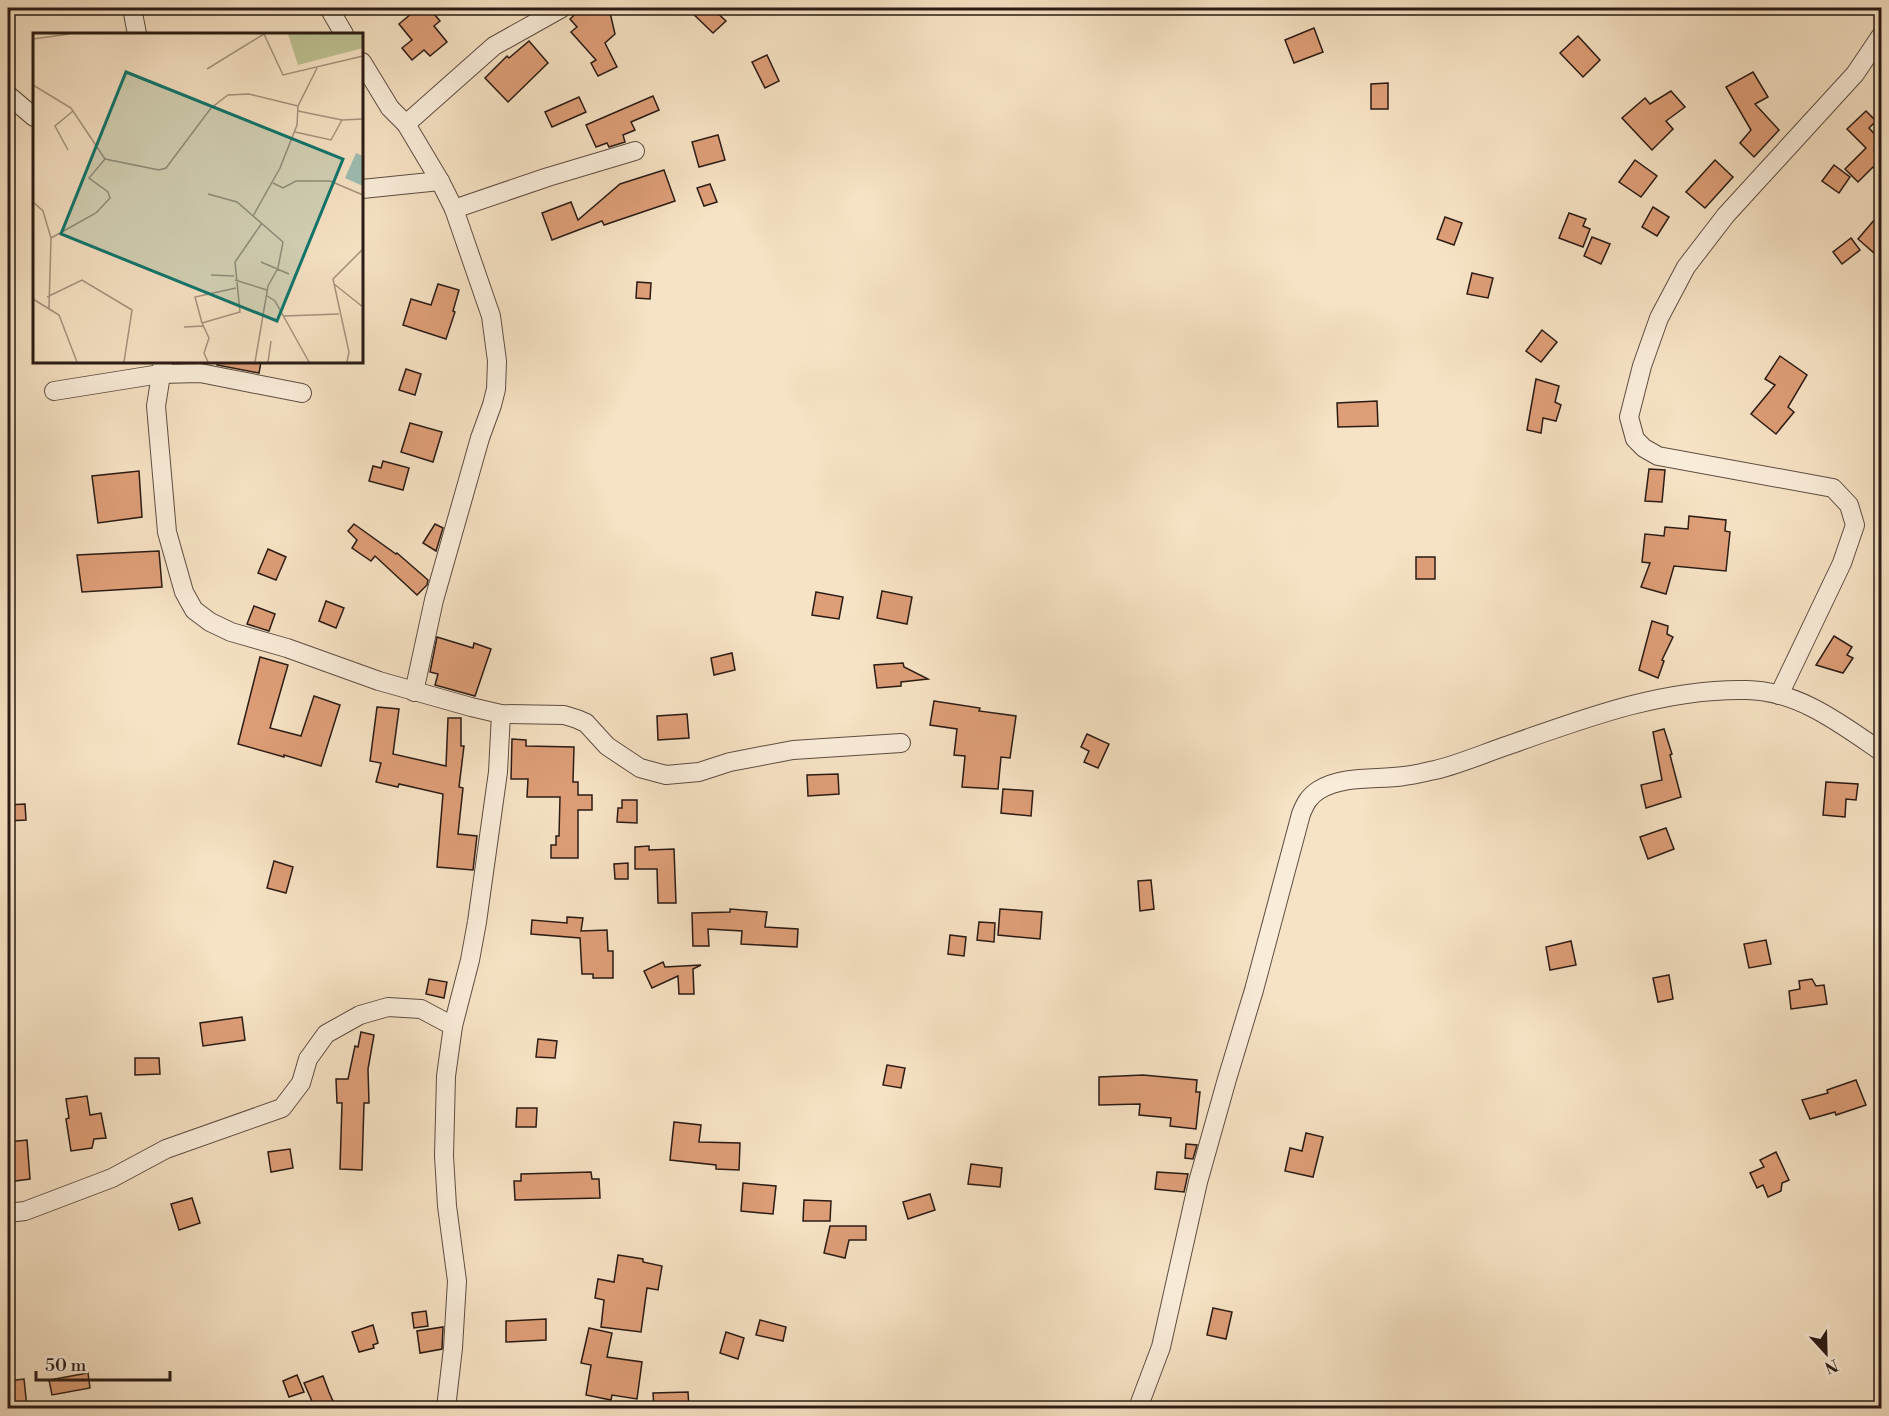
<svg xmlns="http://www.w3.org/2000/svg" width="1889" height="1416" viewBox="0 0 1889 1416" font-family="'Libre Bodoni',serif">
	<rect width="100%" height="100%" fill="#f6e2c4"/>
	<filter id="stains"><feTurbulence type="fractalNoise" baseFrequency=".00333" numOctaves="4"/><feColorMatrix values="0 0 0 0 .2 0 0 0 0 .09 0 0 0 0 .02 0 0 0 .5 -.17"/></filter>
	<radialGradient id="worn" r=".72"><stop offset=".6" stop-color="#630" stop-opacity="0"/><stop offset="1" stop-color="#630" stop-opacity=".3"/></radialGradient>
	<g fill="#de9e77" stroke="#2a1b15" stroke-width="1.5">
		<polygon points="418,8 423,14 430,9 440,21 434,26 447,42 430,56 424,50 412,60 402,48 412,40 399,24"/>
		<polygon points="582,8 609,8 615,34 605,43 617,67 598,76 591,63 596,60 571,32 577,27 570,19"/>
		<polygon points="687,8 712,8 726,21 713,33"/>
		<polygon points="1314,28 1323,52 1294,63 1285,40"/>
		<polygon points="1578,36 1600,60 1583,77 1560,53"/>
		<polygon points="529,41 548,63 508,102 485,78 507,56 509,58"/>
		<polygon points="767,55 779,81 765,88 752,62"/>
		<polygon points="1753,72 1768,97 1755,104 1779,130 1754,157 1740,143 1751,130 1726,87"/>
		<polygon points="1388,83 1388,109 1371,109 1371,84"/>
		<polygon points="1671,91 1685,107 1666,121 1673,129 1652,150 1622,118 1645,98 1650,104"/>
		<polygon points="653,96 659,110 631,122 635,130 623,135 625,142 609,147 607,143 596,147 586,125"/>
		<polygon points="579,97 586,112 552,127 545,112"/>
		<polygon points="1866,111 1876,121 1869,128 1881,141 1874,150 1881,156 1881,174 1873,167 1858,182 1845,169 1866,148 1847,129"/>
		<polygon points="718,135 725,160 699,167 692,142"/>
		<polygon points="1635,160 1657,176 1641,197 1619,182"/>
		<polygon points="1715,160 1733,177 1705,208 1686,192"/>
		<polygon points="1834,165 1850,177 1839,193 1822,181"/>
		<polygon points="664,170 675,201 604,225 602,221 552,240 542,213 571,202 578,220 620,184"/>
		<polygon points="710,184 717,202 704,206 697,188"/>
		<polygon points="1653,207 1669,217 1657,236 1642,227"/>
		<polygon points="1881,212 1881,248 1874,253 1858,239"/>
		<polygon points="1569,213 1586,219 1583,226 1590,229 1583,247 1559,238"/>
		<polygon points="1445,217 1462,223 1454,245 1437,239"/>
		<polygon points="1592,237 1610,244 1601,264 1584,256"/>
		<polygon points="1851,238 1860,250 1842,264 1833,252"/>
		<polygon points="1472,273 1493,278 1488,298 1467,294"/>
		<polygon points="637,282 651,283 650,299 636,298"/>
		<polygon points="438,284 459,290 453,311 455,312 446,339 403,325 411,299 431,305"/>
		<polygon points="1542,330 1557,342 1541,362 1526,351"/>
		<polygon points="1780,356 1807,375 1788,407 1794,412 1776,434 1751,414 1775,385 1765,379"/>
		<polygon points="217,362 261,362 259,373 217,365"/>
		<polygon points="406,369 421,374 415,395 399,390"/>
		<polygon points="1536,379 1559,386 1555,402 1561,405 1556,421 1543,418 1541,433 1527,430"/>
		<polygon points="1377,401 1378,426 1338,427 1337,403"/>
		<polygon points="410,423 442,432 433,462 401,452"/>
		<polygon points="383,461 409,468 403,490 369,481 373,466 381,468"/>
		<polygon points="1649,469 1665,470 1662,502 1645,501"/>
		<polygon points="139,471 142,517 98,523 92,476"/>
		<polygon points="1689,516 1726,520 1725,531 1730,532 1726,571 1674,566 1666,594 1641,587 1650,563 1642,562 1645,534 1664,536 1665,527 1688,529"/>
		<polygon points="354,524 396,554 397,553 428,580 427,585 417,595 375,556 371,561 352,548 357,540 348,531"/>
		<polygon points="435,524 443,528 436,551 423,543"/>
		<polygon points="268,549 286,557 276,580 258,573"/>
		<polygon points="159,551 162,587 82,592 77,555"/>
		<rect x="1416" y="557" width="19" height="22"/>
		<polygon points="882,591 912,597 907,624 877,618"/>
		<polygon points="816,592 843,597 839,619 812,615"/>
		<polygon points="326,601 344,608 336,628 319,621"/>
		<polygon points="254,606 275,614 269,631 247,624"/>
		<polygon points="1652,621 1668,626 1667,634 1673,637 1662,660 1664,661 1658,678 1639,670"/>
		<polygon points="1834,636 1852,647 1847,655 1853,658 1843,673 1816,665"/>
		<polygon points="437,637 473,648 474,643 491,649 475,696 435,685 438,674 430,672"/>
		<polygon points="732,653 735,670 714,675 711,658"/>
		<polygon points="260,657 288,665 270,728 301,736 314,696 340,705 321,766 284,755 284,757 238,744"/>
		<polygon points="903,663 904,667 928,679 901,682 901,686 877,688 874,665"/>
		<polygon points="934,701 980,708 979,711 1016,716 1010,758 1001,757 998,789 962,787 965,756 954,755 957,729 930,725"/>
		<polygon points="377,707 399,709 393,754 446,766 448,718 461,718 461,746 464,746 459,787 463,788 458,834 477,836 473,870 437,867 443,794 399,784 398,787 376,782 381,763 370,761"/>
		<polygon points="687,714 689,738 658,740 657,716"/>
		<polygon points="1664,729 1672,754 1670,755 1681,797 1646,808 1641,785 1662,780 1653,732"/>
		<polygon points="1087,734 1109,744 1098,768 1084,762 1089,751 1081,747"/>
		<polygon points="512,739 526,740 526,746 574,747 573,782 578,782 578,795 592,795 592,810 578,810 578,858 551,858 551,845 556,845 556,836 559,836 560,797 527,797 528,779 511,779"/>
		<polygon points="838,774 839,794 808,796 807,775"/>
		<polygon points="1826,782 1858,784 1856,800 1846,799 1845,817 1823,815"/>
		<polygon points="1003,789 1033,791 1031,816 1001,813"/>
		<polygon points="622,800 637,800 637,823 617,822 618,808 622,808"/>
		<polygon points="25,804 26,820 8,821 8,805"/>
		<polygon points="1666,828 1674,849 1648,859 1640,837"/>
		<polygon points="649,846 649,850 674,849 676,903 658,903 657,869 635,869 635,847"/>
		<polygon points="274,861 293,867 286,893 267,888"/>
		<polygon points="628,863 628,879 615,879 614,864"/>
		<polygon points="1151,880 1154,909 1140,911 1138,881"/>
		<polygon points="730,909 767,912 765,927 798,929 797,947 741,944 742,931 708,929 709,946 693,946 692,913 730,912"/>
		<polygon points="1000,909 1042,912 1040,939 998,935"/>
		<polygon points="567,917 583,918 581,931 607,930 608,951 613,951 613,978 593,978 593,974 582,974 580,938 531,934 532,920 567,923"/>
		<polygon points="979,922 995,923 994,942 977,940"/>
		<polygon points="950,935 966,937 964,956 948,954"/>
		<polygon points="1766,940 1771,964 1749,968 1744,944"/>
		<polygon points="1571,941 1576,965 1550,970 1546,947"/>
		<polygon points="663,962 665,967 701,965 693,969 694,994 679,994 678,976 652,988 644,971"/>
		<polygon points="1669,975 1673,999 1658,1002 1653,978"/>
		<polygon points="429,979 447,982 444,998 426,994"/>
		<polygon points="1812,979 1816,986 1824,985 1827,1004 1791,1009 1789,991 1800,989 1799,981"/>
		<polygon points="242,1017 245,1040 203,1046 200,1023"/>
		<polygon points="361,1032 374,1035 368,1069 369,1103 364,1103 362,1170 340,1169 342,1103 337,1103 336,1079 348,1079 355,1046 358,1047"/>
		<polygon points="538,1039 557,1041 555,1058 536,1057"/>
		<polygon points="135,1058 159,1058 160,1074 135,1075"/>
		<polygon points="887,1065 905,1068 901,1088 883,1085"/>
		<polygon points="1143,1075 1197,1080 1196,1092 1200,1092 1196,1129 1170,1126 1171,1118 1139,1115 1140,1104 1099,1105 1099,1077"/>
		<polygon points="1856,1080 1866,1105 1836,1115 1835,1112 1810,1119 1802,1100 1828,1093 1827,1090"/>
		<polygon points="87,1096 90,1115 101,1113 106,1138 94,1139 92,1148 71,1151 66,1119 69,1118 66,1099"/>
		<polygon points="517,1108 537,1108 536,1127 516,1127"/>
		<polygon points="674,1122 701,1125 699,1142 740,1143 739,1170 716,1169 716,1165 670,1160"/>
		<polygon points="1306,1133 1323,1137 1313,1177 1285,1171 1290,1148 1302,1151"/>
		<polygon points="27,1140 30,1179 8,1182 8,1142"/>
		<polygon points="1186,1144 1197,1145 1193,1159 1185,1158"/>
		<polygon points="290,1149 293,1168 271,1172 268,1152"/>
		<polygon points="1776,1152 1789,1180 1782,1183 1781,1191 1768,1197 1763,1185 1757,1188 1750,1173 1764,1167 1760,1160"/>
		<polygon points="971,1164 1002,1168 1000,1187 968,1184"/>
		<polygon points="591,1172 592,1179 599,1179 600,1198 515,1200 514,1181 521,1181 521,1174"/>
		<polygon points="1157,1172 1188,1174 1184,1192 1155,1189"/>
		<polygon points="743,1183 776,1186 773,1214 741,1211"/>
		<polygon points="930,1194 935,1210 908,1219 903,1202"/>
		<polygon points="192,1198 200,1223 179,1230 171,1204"/>
		<polygon points="804,1200 831,1201 830,1221 803,1221"/>
		<polygon points="830,1226 866,1226 866,1240 849,1240 845,1258 824,1253"/>
		<polygon points="618,1255 643,1259 643,1262 662,1266 658,1290 647,1288 641,1332 601,1327 604,1300 595,1298 598,1279 614,1282"/>
		<polygon points="1213,1308 1232,1312 1226,1339 1207,1335"/>
		<polygon points="426,1311 428,1326 414,1328 412,1313"/>
		<polygon points="546,1319 546,1340 506,1342 506,1321"/>
		<polygon points="760,1320 786,1327 783,1341 756,1335"/>
		<polygon points="373,1325 378,1343 373,1345 374,1348 359,1352 352,1332"/>
		<polygon points="443,1327 442,1349 420,1353 417,1331"/>
		<polygon points="589,1328 612,1333 607,1357 642,1362 637,1399 612,1395 611,1400 586,1395 591,1365 581,1363"/>
		<polygon points="726,1332 744,1338 738,1359 720,1353"/>
		<polygon points="88,1373 90,1388 52,1395 49,1380"/>
		<polygon points="297,1375 304,1392 289,1397 283,1381"/>
		<polygon points="323,1376 329,1392 336,1408 315,1408 304,1383"/>
		<polygon points="24,1379 27,1408 8,1408 8,1381"/>
		<polygon points="688,1392 689,1408 654,1408 653,1393"/>
	</g>
	<g fill="none" stroke-linecap="round" stroke-linejoin="round">
		<defs>
			<g id="minor">
				<polyline points="132,8 137,34"/>
				<polyline points="329,8 344,34"/>
				<polyline points="362,62 390,108 406,124 440,181 454,209 491,316 497,361 496,389 492,405 480,438 434,600 414,692"/>
				<polyline points="8,95 34,117"/>
				<polyline points="406,124 494,46 562,8"/>
				<polyline points="362,189 440,181"/>
				<polyline points="454,209 548,177 635,151"/>
				<polyline points="163,362 156,406 167,532 184,592 194,610 210,622 231,632 287,648 379,681 471,707 501,714 564,715 577,719 586,723 607,746 640,768 666,775 699,772 730,762 793,750 901,743"/>
				<polyline points="54,391 160,374 200,373 302,393"/>
				<polyline points="1779,695 1842,563 1855,525 1849,505 1833,488 1658,456 1644,448 1635,439 1629,417 1642,366 1659,318 1686,267 1726,215 1855,74 1882,34"/>
				<polyline points="8,1213 25,1211 112,1178 166,1149 282,1108 301,1083 308,1059 326,1034 360,1015 388,1007 421,1009 453,1026"/>
				<polyline points="446,1408 453,1348 457,1281 447,1206 444,1156 446,1076 453,1026 470,960 477,922 498,772 501,714"/>
				<path d="M1138,1408L1161,1347L1198,1182L1227,1079L1254,990L1301,814C1305,804 1309,796 1319,790C1344,775 1377,780 1404,776C1415,775 1425,772 1435,770C1460,764 1485,753 1509,745C1585,718 1665,688 1747,690C1799,691 1841,724 1882,752"/>
			</g>
		</defs>
		<use href="#minor" stroke="#5d4d41" stroke-width="20"/>
		<use href="#minor" stroke="#f9ecd9" stroke-width="18"/>
	</g>
	<g transform="translate(33 33)">
		<rect width="330" height="330" fill="#f6e2c4"/>
		<path d="M255,1H330V15L265,32Z" fill="#bec393"/>
		<path d="M323,120L330,123V153L312,145Z" fill="#9dbeb3"/>
		<path fill="none" stroke="#a4927e" stroke-width="1.5" d="M231,1L250,42L330,23M0,6L36,1M174,36L231,1M0,52L38,75L72,126L126,137L133,135L178,75L195,62L216,61L265,73M265,78L309,87L330,86M262,99L298,107L309,87M35,117L22,93L40,78M240,150L250,155L263,148H297L330,162M175,161L204,169L250,209L245,235L235,253L222,329M0,169L10,178L18,205L16,275M220,183L247,135L264,92L265,73L284,35M18,205L63,180L77,165L75,159L56,145L72,126M228,229L256,241M178,242L201,243M202,247L234,257M301,251L330,274M233,262L242,268L276,329M14,264L49,247L99,277L91,329M0,266L26,282L44,329M251,283L306,281M169,290L162,264L203,255M151,294L170,293M175,329L171,320L176,305L169,290L207,279L202,229L229,190M235,329L238,308M314,329L316,319L300,246L330,216"/>
		<path fill="#0f766e" fill-opacity="0.15" stroke="#0f766e" stroke-width="3" d="M93,39L310,126L244,288L28,201Z"/>
		<rect width="330" height="330" fill="none" stroke="#2a1b15" stroke-width="3"/>
	</g>
	<rect width="1889" height="1416" fill="none" stroke="#f6e2c4" stroke-width="30"/>
	<rect x="9" y="9" width="1871" height="1398" fill="none" stroke="#2a1b15" stroke-width="3"/>
	<rect x="15" y="15" width="1859" height="1386" fill="none" stroke="#2a1b15" stroke-width="1.5"/>
	<g transform="translate(1826 1353) rotate(158)" stroke="#f9ecd9" stroke-width="4.5" paint-order="stroke">
	<path d="M0-4.5L10 22L0 15L-10 22Z" fill="#2a1b15"/>
	<text y="-9" font-size="16" font-weight="bold" text-anchor="middle" fill="#2a1b15">N</text>
	</g>
	<path d="M36 1371v9h134v-9" fill="none" stroke="#2a1b15" stroke-width="3"/>
	<text x="45" y="1371" font-size="18" fill="#2a1b15" stroke="#f9ecd9" stroke-width="4.5" paint-order="stroke">50 m</text>
	<rect width="100%" height="100%" filter="url(#stains)"/>
	<rect width="100%" height="100%" fill="url(#worn)"/>
</svg>
